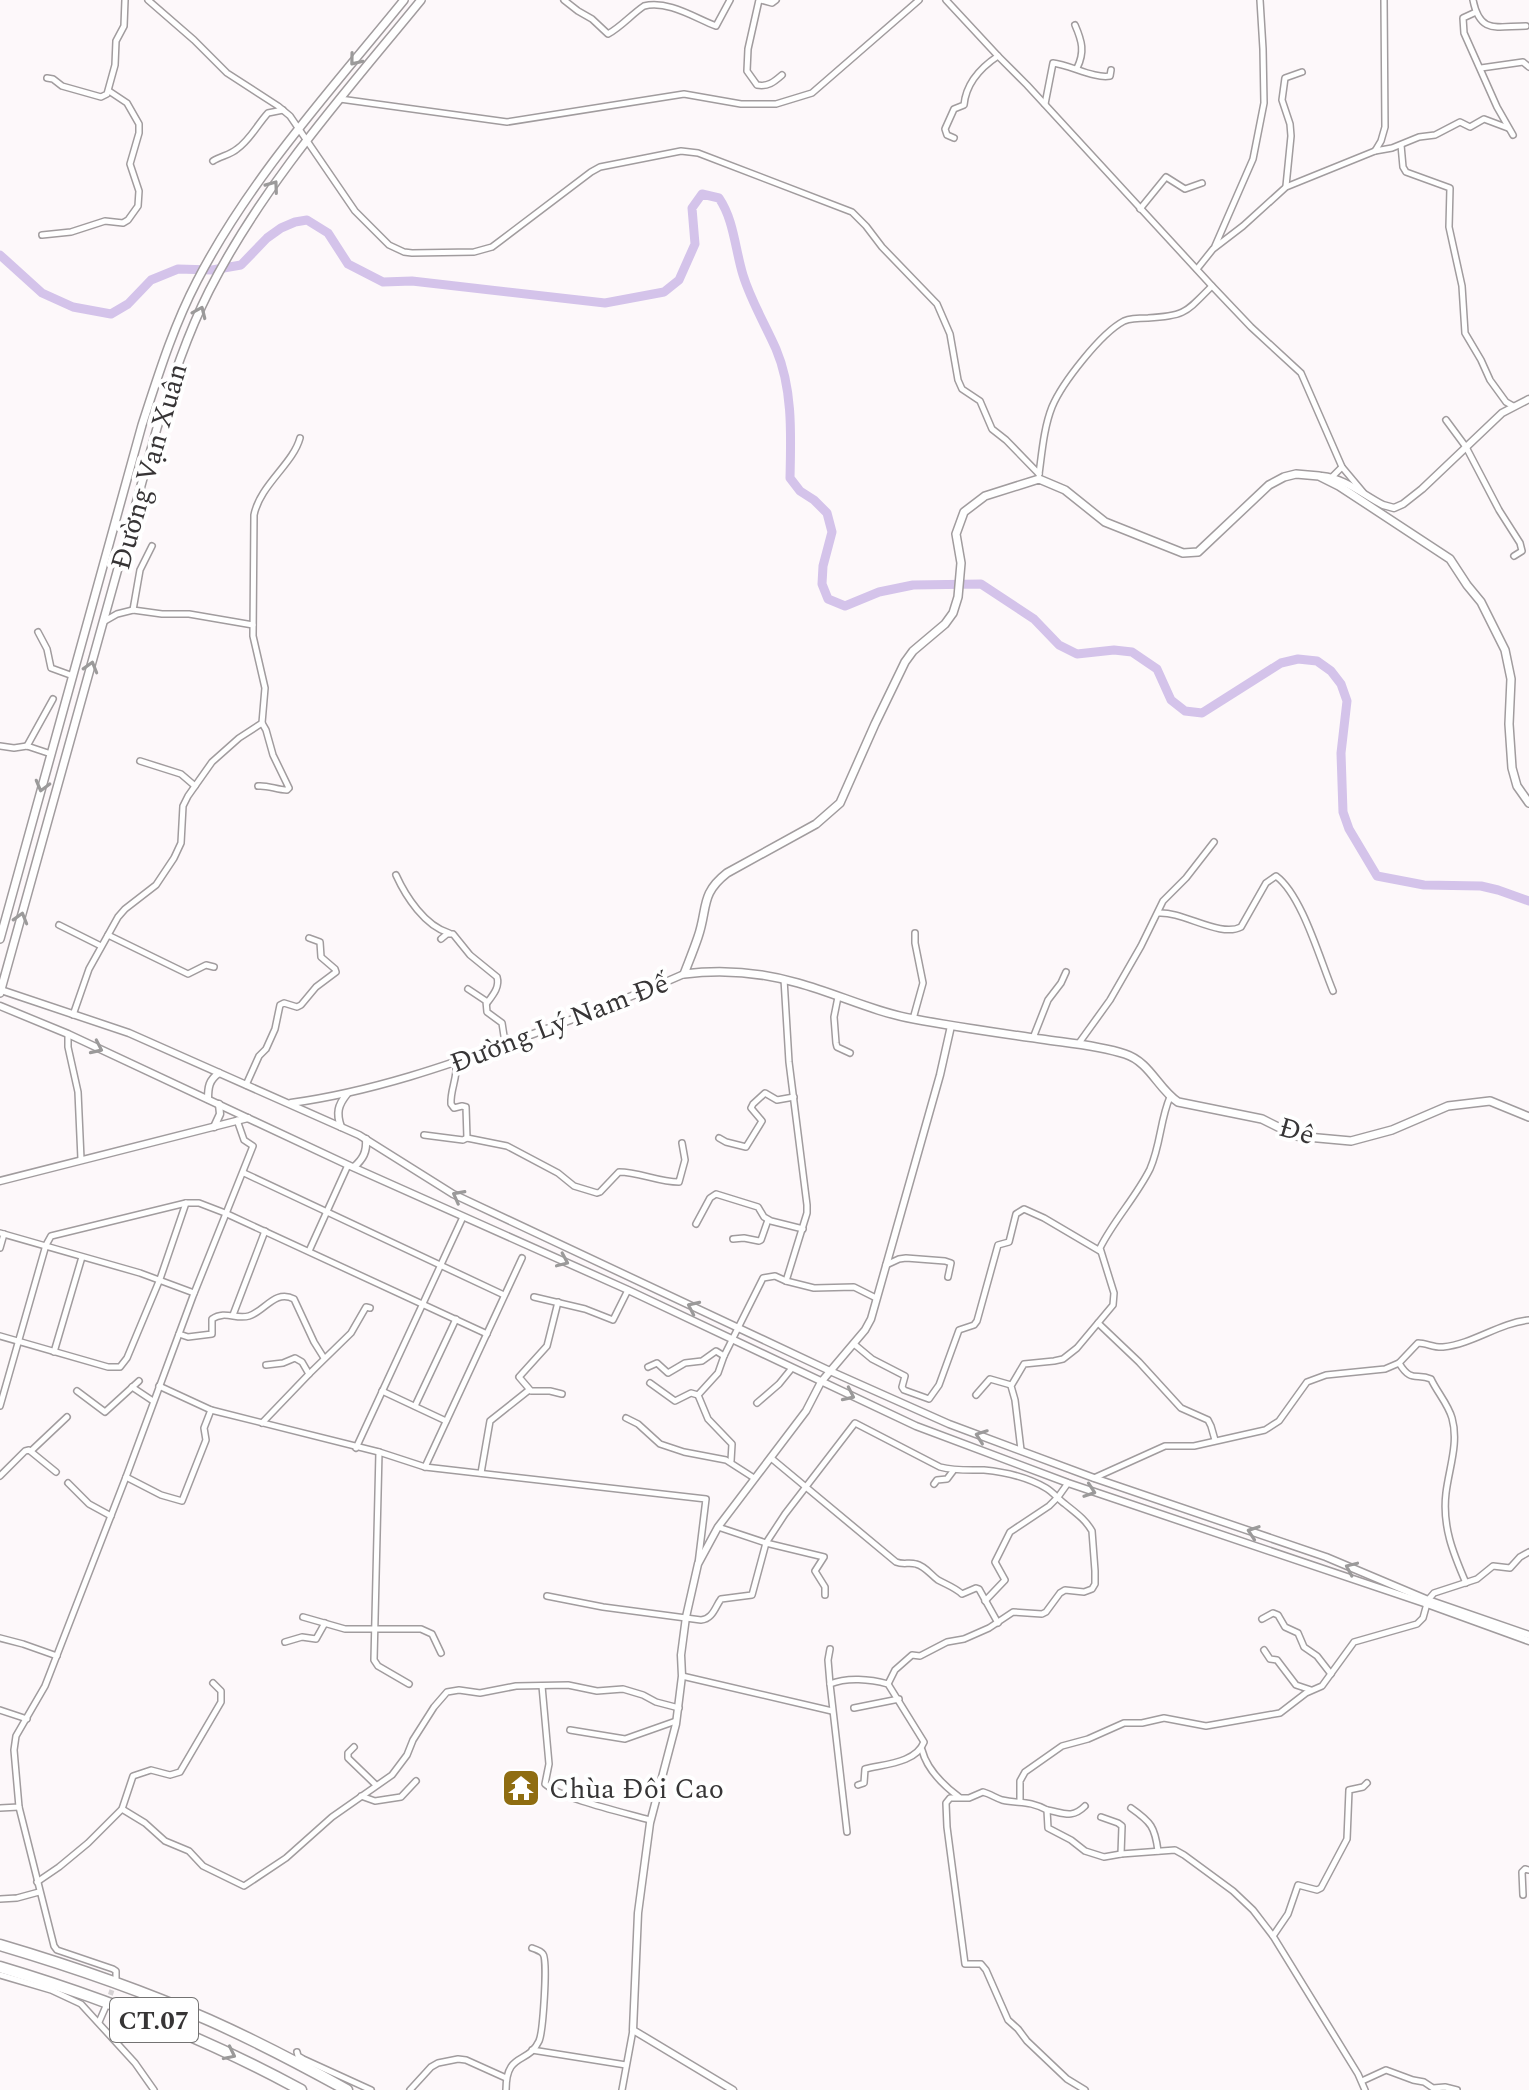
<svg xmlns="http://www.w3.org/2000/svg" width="1529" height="2090" viewBox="0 0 1529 2090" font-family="Spectral,serif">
	<rect width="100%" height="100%" fill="#fdf8fa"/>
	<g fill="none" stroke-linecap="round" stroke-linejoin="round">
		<path stroke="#d4c3ea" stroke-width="9" d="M0,255L42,293L73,307L111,314L128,304L151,280L178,269L212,270L241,265L267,238L281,228L295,222L307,220L328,233L348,264L383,282L412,281L605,303L664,292L679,280L695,244L692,208L702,194L719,198C734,220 735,249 743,275C751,301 765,324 776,349C793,389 791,435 790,478L800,491L814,500L827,513L832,532L823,566L822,584L828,599L845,606L879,592L913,585L981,584L1034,619L1059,645L1077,654L1114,650L1132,652L1157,669L1171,700L1185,711L1202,713L1281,663L1298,659L1317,661L1331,671L1341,684L1347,701L1341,753L1343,812L1349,829L1377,876L1424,885L1481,886L1498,890L1529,901"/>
		<polyline stroke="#d5d1d3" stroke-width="5" stroke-dasharray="5 2.5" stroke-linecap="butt" points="108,2002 115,1981"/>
		<defs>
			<g id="minor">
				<polyline points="148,0 194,40 227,73 278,106 290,116 355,211 389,245 404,252 412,253 474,252 492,247 500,241 591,172 600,167 681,151 698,153 852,212 866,226 882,247 937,304 950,334 958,380 962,389 980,401 992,429 1006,440 1039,474"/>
				<path d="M564,0L578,11L592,19L608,34C621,27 632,14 644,6C668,0 695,18 716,26L730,0"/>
				<path d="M759,0L748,49L747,71L757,85C768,87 774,82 782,75"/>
				<polyline points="761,0 772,3 776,0"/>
				<polyline points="946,0 998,56 1027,85 1212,286 1251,327 1301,373 1342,467 1363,492"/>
				<path d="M1473,0C1480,35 1497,26 1526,26"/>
				<polyline points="1476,12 1463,18 1464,33 1497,107 1513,135"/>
				<path d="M1075,25C1082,41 1085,52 1077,68"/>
				<polyline points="1481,68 1523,62 1529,67"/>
				<polyline points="47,78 53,79 62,86 101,97 107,94 115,65 116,41 124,26 125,0"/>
				<polyline points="340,99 507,122 684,94 741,104 776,104 812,93 919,0"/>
				<path d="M1045,104L1053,63C1070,65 1095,79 1110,76L1111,70"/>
				<path d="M954,138L947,135L945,129L954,109L964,105C966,83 980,68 998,56"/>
				<polyline points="1401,145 1403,167 1406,172 1450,188 1449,227 1462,286 1465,333 1481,360 1490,380 1506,402 1513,406"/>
				<polyline points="1375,151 1392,148 1419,137 1435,135 1460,122 1470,127 1484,119 1508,128"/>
				<path d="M213,161C221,156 230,155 237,149C250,140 257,125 268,113L283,110"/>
				<polyline points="1286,186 1291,136 1290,124 1282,100 1285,78 1302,72"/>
				<polyline points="1140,209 1166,177 1185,189 1202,183"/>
				<polyline points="42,235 71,232 105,221 123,223 128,220 138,206 139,191 130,164 139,133 139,124 127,103 109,91"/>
				<polyline points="1215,246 1253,159 1264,103 1263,49 1260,0"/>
				<polyline points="1197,269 1213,249 1243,226 1286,187 1375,151 1381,141 1385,127 1384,0"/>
				<polyline points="1446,420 1466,447 1499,510 1520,543 1522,551 1514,556"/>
				<path d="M1039,474C1042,452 1044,427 1052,407C1062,383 1101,333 1124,321C1131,318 1140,318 1148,318C1186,316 1186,312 1212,286"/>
				<polyline points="1332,477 1342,467"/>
				<polyline points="133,610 140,570 152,546"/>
				<polyline points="103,622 117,614 133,610 162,614 189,614 253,625"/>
				<polyline points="38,632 47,649 51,668 73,676"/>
				<polyline points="0,746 14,748 27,746 51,754"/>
				<polyline points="27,746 53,699"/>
				<polyline points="140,761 181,774 195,786"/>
				<path d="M258,786C268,785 277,790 287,790L289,788L273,755L266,730L262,723"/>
				<path d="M396,875C406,897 425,926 449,933"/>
				<path d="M1158,913C1183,911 1220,938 1241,927L1266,883L1276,876C1302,895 1320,960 1333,991"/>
				<polyline points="59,925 101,946"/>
				<polyline points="108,935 188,974 206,965 214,967"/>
				<path d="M441,939L447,934H453L470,955L497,977C500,987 493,995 487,1003"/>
				<polyline points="784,979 789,1062 807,1205 807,1213 786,1281"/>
				<polyline points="468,989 486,1001 487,1012 502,1023 504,1036 511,1042"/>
				<polyline points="838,997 834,1017 836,1043 837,1047 850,1053"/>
				<path d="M73,1015L89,969L118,917L125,909L156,885L174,858L181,843L183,806L188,796L212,762L239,738L262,723L265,688L253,636L254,515C260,485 293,464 300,438"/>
				<polyline points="913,1019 923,983 915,943 915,933"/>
				<polyline points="68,1034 68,1047 78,1092 81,1159"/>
				<polyline points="1033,1038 1048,1000 1061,983 1066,972"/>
				<polyline points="1079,1043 1110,1000 1141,946 1163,901 1186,878 1214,842"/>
				<path d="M456,1063C458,1077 450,1090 451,1104L454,1108L462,1106L466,1107L467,1138"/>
				<polyline points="246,1085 259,1056 266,1049 275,1029 280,1005 284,1003 297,1007 301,1005 316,987 336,972 335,969 321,957 320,942 309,938"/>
				<path d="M424,1135L463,1140L467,1138L507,1146L558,1173L574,1186L597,1193L600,1192L619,1172C639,1172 658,1182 679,1182L685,1160L682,1143"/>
				<polyline points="719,1138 726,1142 746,1147 762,1121 751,1108 753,1104 765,1093 777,1100 794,1097"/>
				<polyline points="244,1173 504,1295"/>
				<polyline points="696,1224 710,1198 716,1194 758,1207 764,1217 771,1221 803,1229"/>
				<polyline points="0,1233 140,1273 194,1293"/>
				<polyline points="733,1239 744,1238 759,1241 761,1240 768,1220"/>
				<polyline points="0,1248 4,1234"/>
				<polyline points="309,1251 348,1165"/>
				<polyline points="886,1265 899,1259 906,1258 945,1261 951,1263 948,1277"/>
				<polyline points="534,1297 585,1309 613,1320 628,1290"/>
				<polyline points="558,1302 547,1346 519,1377 531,1391 550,1391 562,1394"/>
				<polyline points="233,1315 265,1231"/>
				<polyline points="1098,1323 1139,1362 1181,1408 1208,1420 1211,1426 1215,1440"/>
				<path d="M179,1334L188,1337L212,1334V1319C225,1310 236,1320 249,1316C265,1311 275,1289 294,1299L314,1342L324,1358"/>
				<polyline points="0,1336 108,1367 120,1367 127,1358 160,1279 186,1203"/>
				<polyline points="854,1344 872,1359 905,1376 902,1387 904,1390 929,1399 939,1385 959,1330 974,1325 977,1321 998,1245 1009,1242 1016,1214 1024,1209 1044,1218 1100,1251"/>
				<polyline points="54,1352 82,1257"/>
				<path d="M1399,1363C1411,1383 1416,1373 1431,1379C1437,1392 1448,1404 1452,1418C1459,1443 1449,1468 1446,1493C1442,1526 1453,1553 1466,1583"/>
				<polyline points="266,1365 283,1363 295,1358 302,1362 309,1374"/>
				<polyline points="648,1367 657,1363 668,1373 685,1363 702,1361 716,1351 724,1356"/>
				<polyline points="650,1383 675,1401 691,1393 698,1395"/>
				<polyline points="159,1386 211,1410 379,1452 425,1467 706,1499 698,1564"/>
				<polyline points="132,1387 153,1401"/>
				<polyline points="77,1391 105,1412 139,1381"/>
				<polyline points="382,1391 446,1421"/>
				<polyline points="976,1395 990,1379 1011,1385"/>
				<polyline points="757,1403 779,1384 792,1368"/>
				<polyline points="0,1406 46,1245 51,1236 186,1203 199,1203 225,1213 487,1334"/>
				<polyline points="415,1406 456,1319"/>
				<polyline points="626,1418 638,1424 660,1444 684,1452 726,1460 754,1478"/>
				<polyline points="262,1423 309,1374 351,1333 366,1307 370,1308"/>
				<polyline points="356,1448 463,1217"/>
				<path d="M1021,1450L1015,1400L1011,1386L1024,1364L1054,1361L1063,1359L1077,1348L1113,1305L1114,1293L1100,1248C1114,1220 1136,1197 1150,1169C1161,1144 1160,1120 1170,1097"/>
				<polyline points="31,1451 67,1417"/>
				<polyline points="379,1452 374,1660 378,1666 409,1684"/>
				<path d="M771,1458L896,1562C903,1565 909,1562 916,1564C925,1566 931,1575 938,1580C947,1585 954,1587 962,1594L976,1588L979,1589L998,1623"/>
				<polyline points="731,1461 732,1444 708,1419 698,1395 718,1373 724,1356 763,1278 775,1276 786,1281 814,1288 854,1287 876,1298"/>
				<polyline points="425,1467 522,1258"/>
				<polyline points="481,1473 490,1421 529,1390"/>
				<polyline points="0,1476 25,1451 29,1450 56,1472"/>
				<polyline points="126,1477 161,1495 182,1501 206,1440 204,1428 211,1410"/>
				<path d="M1094,1478L1165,1446H1194L1265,1430L1279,1421L1307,1382L1326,1375L1385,1369L1399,1363L1418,1343C1426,1343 1435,1348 1443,1347C1473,1344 1499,1323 1529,1320"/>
				<polyline points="68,1483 89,1504 111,1516"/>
				<polyline points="934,1484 937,1480 947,1479 953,1471"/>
				<polyline points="718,1527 766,1543 824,1557 815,1571 825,1587 825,1595"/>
				<path d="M547,1596L603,1607L701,1620C713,1619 715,1607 721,1599L752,1595L766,1543L785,1514L855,1423L940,1467C955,1471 969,1470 984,1470C1005,1472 1027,1477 1046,1488C1053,1492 1058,1499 1065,1504C1076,1513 1085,1519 1092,1531L1095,1571V1584L1092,1589L1084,1592L1065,1590L1060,1593L1046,1612L1042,1614L1013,1612L989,1628L964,1639L947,1642L920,1656L912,1655L895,1670L888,1684"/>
				<polyline points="985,1601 1005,1580 995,1562 1010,1532 1049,1506 1058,1497 1068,1483"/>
				<polyline points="303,1617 345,1629 421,1629 432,1634 441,1653"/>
				<polyline points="1262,1619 1273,1613 1278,1615 1285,1627 1298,1633 1304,1647 1317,1656 1331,1674"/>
				<polyline points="0,1638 23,1644 57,1656"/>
				<polyline points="285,1642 302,1637 316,1639 325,1623"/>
				<polyline points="1264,1650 1270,1659 1277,1660 1296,1685 1311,1690"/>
				<polyline points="682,1676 832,1711"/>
				<polyline points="830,1684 828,1660 830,1649"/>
				<path d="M542,1686L549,1764L545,1784C562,1799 626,1813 650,1820"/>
				<polyline points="854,1708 899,1699"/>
				<polyline points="0,1710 27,1719"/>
				<polyline points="570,1730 625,1739 676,1721"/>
				<polyline points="354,1747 348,1753 348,1758 376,1785"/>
				<path d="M922,1750C927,1770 943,1785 959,1797"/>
				<polyline points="361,1796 375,1801 401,1797 416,1781"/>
				<polyline points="1020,1801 1020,1781 1025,1772 1062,1746 1088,1739 1124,1723 1142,1723 1164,1718 1206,1726 1280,1713 1306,1693 1322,1686 1354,1642 1417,1624 1423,1618 1428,1600 1434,1593 1477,1579 1493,1566 1510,1568 1520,1557 1529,1552"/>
				<polyline points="19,1807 54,1946 57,1950 113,1969 116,1971 116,1978"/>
				<polyline points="0,1808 19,1807 14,1750 16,1736 45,1686 126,1477 193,1296 253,1146 244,1140 237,1120"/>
				<path d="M1131,1808C1151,1822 1155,1827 1158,1851"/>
				<polyline points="122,1809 145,1823 165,1841 189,1851 203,1866 244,1886 286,1858 332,1817 392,1775 407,1755 413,1740 434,1707 447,1692 459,1690 480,1693 516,1686 568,1685 597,1691 623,1689 643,1695 656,1702 679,1708"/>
				<path d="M1047,1810C1064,1813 1072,1819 1085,1806"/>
				<polyline points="1101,1817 1118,1823 1122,1826 1121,1854"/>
				<path d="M847,1832L830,1684C847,1677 870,1679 888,1684L924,1742C916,1763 885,1764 865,1769L864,1783L858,1785"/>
				<polyline points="37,1882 59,1867 88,1843 122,1809 133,1776 151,1770 170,1775 180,1772 221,1702 221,1691 213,1683"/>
				<polyline points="1523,1895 1522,1872 1525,1869 1529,1870"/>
				<polyline points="0,1899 17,1898 39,1892"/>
				<polyline points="1273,1936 1288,1914 1298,1885 1317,1890 1321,1888 1347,1839 1349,1790 1363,1787 1367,1783"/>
				<polyline points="0,1975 51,1990 81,2004 135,2063 154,2090"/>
				<polyline points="99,2022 106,2006"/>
				<polyline points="532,2050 626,2065"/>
				<polyline points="297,2052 298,2056 303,2059 371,2090"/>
				<polyline points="1362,2081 1386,2070 1413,2080 1424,2082 1433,2088 1445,2087 1457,2090"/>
				<polyline points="410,2090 431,2067 438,2063 458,2059 466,2060 506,2078"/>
				<path d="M506,2090C506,2051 528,2065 539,2041C543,2032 548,1960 543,1954C542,1952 535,1949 532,1948"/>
				<polyline points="622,2090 633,2030"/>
				<path d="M1085,2090L1067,2079L1027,2041L1018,2029L1008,2020L986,1970L981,1964H965L947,1827L946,1803L950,1798H969L983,1792C990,1794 996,1798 1002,1800C1020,1804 1028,1800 1047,1810L1048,1828L1071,1840L1085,1851L1104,1857L1121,1854L1175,1850L1184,1855L1233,1891L1253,1910L1273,1936L1358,2074L1365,2090"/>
			</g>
			<g id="tertiary">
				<path d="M1322,476C1345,478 1363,495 1383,505L1394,508L1403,504L1422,489L1502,413L1529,399"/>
				<polyline points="1,990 129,1033 359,1135 453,1194 830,1371 949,1424 1094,1478 1326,1557 1428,1600 1529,1635"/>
				<polyline points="0,1006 68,1034 348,1165 628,1290 916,1426 1068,1483 1427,1604 1529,1641"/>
				<path d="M208,1099C208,1087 209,1080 219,1073"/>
				<path d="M291,1103C371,1092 450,1065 525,1037C579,1017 632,997 684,974"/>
				<polyline points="214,1127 220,1114 219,1104"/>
				<path d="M341,1127C336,1113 338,1105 347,1094"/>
				<path d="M354,1167C363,1159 367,1152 366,1139"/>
				<polyline points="0,1181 248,1118"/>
				<polyline points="733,2090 633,2030 638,1913 650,1823 676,1724 682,1676 681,1655 686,1617 698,1564 718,1527 806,1411 821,1382 865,1330 871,1319 940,1075 951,1026"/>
			</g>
			<g id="secondary">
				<path d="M1529,803L1517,786L1512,768L1509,724L1511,679L1505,650L1481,602L1467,585L1450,559L1339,486L1319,476L1296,474L1284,477L1269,485L1198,552L1183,553L1115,526L1105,522L1065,490L1039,479L985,496L964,512L956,534L961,563L958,597L953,613L945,624L913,651L905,662L875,724L840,803L816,824L727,873C700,894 708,908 698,937C694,949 689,961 684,974C723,969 760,972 798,983C838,994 874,1012 914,1019C956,1027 999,1033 1041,1039C1068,1043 1098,1045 1125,1054C1150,1062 1158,1089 1178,1102L1262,1119L1296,1136L1351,1141L1392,1130L1448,1106L1490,1101L1529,1117"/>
				<path d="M0,939L142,425C158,376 173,327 197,281C251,177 331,90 404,0"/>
				<path d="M0,993L157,428C172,381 187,335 209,291C264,183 345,93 421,0"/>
			</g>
			<g id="motorway">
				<path d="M0,1945C71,1966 141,1990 209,2020C256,2041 302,2065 347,2090"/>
				<path d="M0,1967C104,1998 206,2038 301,2090"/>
			</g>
		</defs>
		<use href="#minor" stroke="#a19c9e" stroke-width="8"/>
		<use href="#tertiary" stroke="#a19c9e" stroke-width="9"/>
		<use href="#secondary" stroke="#a19c9e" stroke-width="10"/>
		<use href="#motorway" stroke="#a19c9e" stroke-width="13"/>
		<use href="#minor" stroke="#fff" stroke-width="5"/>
		<use href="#tertiary" stroke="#fff" stroke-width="6"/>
		<use href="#secondary" stroke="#fff" stroke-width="7"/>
		<use href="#motorway" stroke="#fff" stroke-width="10"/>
	</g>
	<defs><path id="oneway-chevron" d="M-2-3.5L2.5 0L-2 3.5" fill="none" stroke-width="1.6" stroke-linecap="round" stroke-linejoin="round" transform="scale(2)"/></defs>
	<g stroke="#9b9a9a">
		<use href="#oneway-chevron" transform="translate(355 60) rotate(129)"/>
		<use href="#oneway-chevron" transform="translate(273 186) rotate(-54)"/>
		<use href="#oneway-chevron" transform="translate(200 312) rotate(-66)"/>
		<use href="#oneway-chevron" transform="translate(91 667) rotate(-74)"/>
		<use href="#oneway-chevron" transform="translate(42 786) rotate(105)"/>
		<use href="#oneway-chevron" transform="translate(21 918) rotate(-74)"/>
		<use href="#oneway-chevron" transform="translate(97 1048) rotate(25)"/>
		<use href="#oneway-chevron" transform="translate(458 1196) rotate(-152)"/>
		<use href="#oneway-chevron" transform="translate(563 1261) rotate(24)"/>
		<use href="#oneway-chevron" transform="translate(693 1307) rotate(-155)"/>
		<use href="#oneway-chevron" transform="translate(849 1395) rotate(25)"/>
		<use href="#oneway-chevron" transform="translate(981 1436) rotate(-160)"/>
		<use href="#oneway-chevron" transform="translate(1090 1491) rotate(19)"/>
		<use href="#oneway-chevron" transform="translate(1253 1532) rotate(-161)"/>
		<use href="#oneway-chevron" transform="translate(1351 1568) rotate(-156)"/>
		<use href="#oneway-chevron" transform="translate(230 2054) rotate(26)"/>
	</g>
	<defs>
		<symbol id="temple-square" viewBox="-11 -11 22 22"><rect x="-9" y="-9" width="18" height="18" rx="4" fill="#8f6d11" stroke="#fff"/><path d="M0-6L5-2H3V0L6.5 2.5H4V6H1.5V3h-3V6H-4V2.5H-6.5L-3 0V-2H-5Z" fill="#fff"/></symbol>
	</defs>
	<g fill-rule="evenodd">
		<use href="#temple-square" x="499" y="1766" width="44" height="44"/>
	</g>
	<g text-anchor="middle" stroke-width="8" stroke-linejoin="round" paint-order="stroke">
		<rect fill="#fff" stroke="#737272" stroke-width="2" x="110" y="1998" width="88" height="44" rx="6"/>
		<g font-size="26" font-weight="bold" fill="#373536">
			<text x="154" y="2029">CT.07</text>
		</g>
		<g font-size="28" fill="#373536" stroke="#fff">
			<text transform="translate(148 466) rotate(-74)" y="10">Đường Vạn Xuân</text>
			<text transform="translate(559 1022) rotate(-21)" y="10">Đường Lý Nam Đế</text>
			<text transform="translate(1297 1130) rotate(16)" y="10">Đê</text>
		</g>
		<g font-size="28" fill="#373536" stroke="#fff" text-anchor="start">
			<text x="549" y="1798">Chùa Đôi Cao</text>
		</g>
	</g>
</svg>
